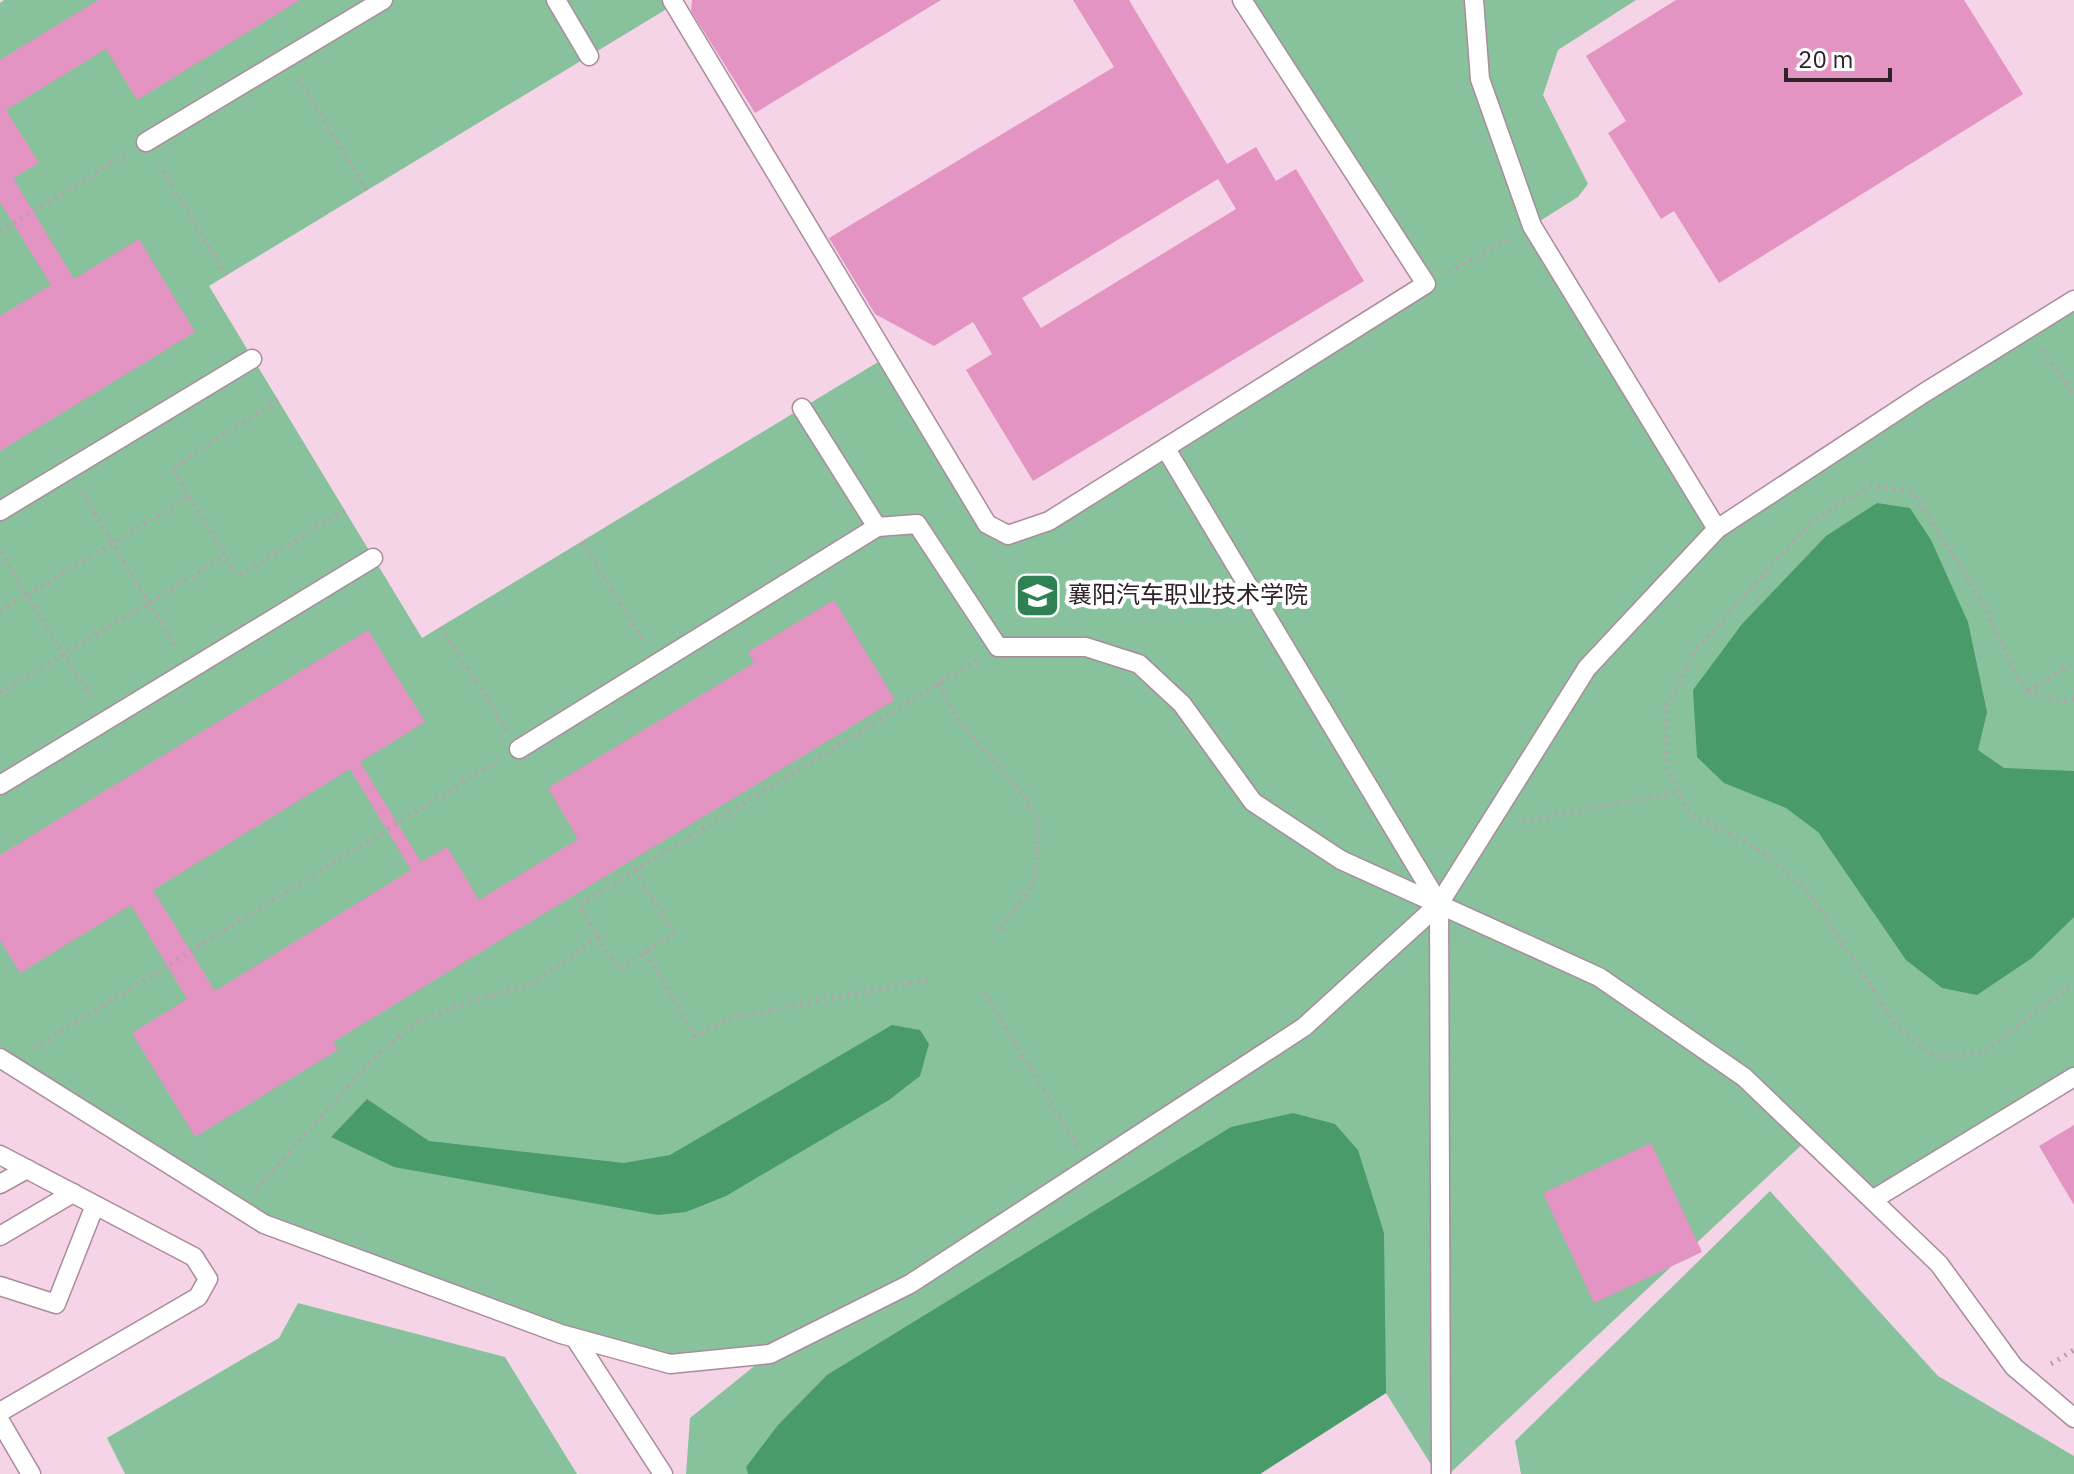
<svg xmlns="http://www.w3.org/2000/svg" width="2074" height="1474" viewBox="0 0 2074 1474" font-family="'IBM Plex Sans','Noto Sans SC',sans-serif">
	<rect width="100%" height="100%" fill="#f6d4e7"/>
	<g fill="#88c29c">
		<polygon points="4,0 672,0 675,4 209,286 422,638 888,356 987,524 1008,535 1050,521 1426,284 1250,11 1255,0 1636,0 1558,50 1543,95 1588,184 1578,197 1532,226 1717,529 2074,300 2074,1077 1874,1199 1809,1138 1449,1474 1437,1474 1386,1393 1260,1474 686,1474 690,1418 768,1355 670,1364 264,1224 0,1058 0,3"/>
		<polygon points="1770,1191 1938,1376 2074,1456 2074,1474 1521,1474 1515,1441"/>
		<polygon points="298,1303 505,1357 577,1474 125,1474 107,1438 279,1338"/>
	</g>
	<g fill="#499b6a">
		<polygon points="1877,503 1910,508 1931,540 1968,622 1987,712 1978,750 2004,768 2074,771 2074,917 2032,958 1977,995 1942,988 1906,960 1818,832 1786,808 1724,783 1697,757 1693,690 1742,624 1826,536"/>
		<polygon points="892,1025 920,1030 929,1044 920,1076 889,1100 726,1196 686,1212 658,1215 394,1167 331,1137 367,1099 429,1141 624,1163 670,1155"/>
		<polygon points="1293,1113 1335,1124 1358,1150 1384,1233 1386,1393 1260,1474 748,1474 746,1467 778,1425 827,1375 1231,1127"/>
	</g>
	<g fill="#e394c2" fill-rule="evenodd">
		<polygon points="98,0 300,0 137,100 106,49 6,110 39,163 13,178 74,279 139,239 195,332 0,451 0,316 51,285 0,202 0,60"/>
		<polygon points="692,0 941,0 755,113 691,11"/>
		<path d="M1073,0H1129L1227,164L1256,147L1276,181L1296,169L1364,281L1033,481L966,370L992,354L973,322L934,346L875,314L829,238L1114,67ZM1218,179L1236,209L1041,328L1022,298Z"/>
		<polygon points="1676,0 1964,0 2023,94 1719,283 1674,211 1661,219 1608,133 1626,121 1586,56"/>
		<path d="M834,600L895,700L333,1042L338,1050L195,1137L132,1033L187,999L131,905L20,973L0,940V855L368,630L425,722L360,762L421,862L447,847L479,900L578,839L548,788L754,663L748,652ZM350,769L411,870L215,991L153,890Z"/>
		<polygon points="2074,1125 2074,1205 2039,1146"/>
		<polygon points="1651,1143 1702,1252 1594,1303 1543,1193"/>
	</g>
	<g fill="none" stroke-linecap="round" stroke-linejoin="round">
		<defs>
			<g id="lane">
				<polyline points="556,0 589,56"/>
				<polyline points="672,0 987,524 1008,535 1049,521 1426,284 1242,0"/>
				<polyline points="1474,0 1480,79 1532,226 1717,529"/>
				<polyline points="146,142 383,0"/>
				<polyline points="1166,449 1439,904 1441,1474"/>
				<polyline points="0,511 252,359"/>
				<polyline points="877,527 917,524 998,647 1086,647 1139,664 1182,704 1253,802 1341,860 1599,977 1744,1077 1939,1264 2014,1367 2074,1418"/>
				<polyline points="519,749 877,527 802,408"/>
				<polyline points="0,785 373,558"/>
				<polyline points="0,1058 264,1224 561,1334 670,1364 770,1354 910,1284 1304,1027 1439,904 1587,668 1717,529 1924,393 2074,300"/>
				<polyline points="0,1155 194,1257 208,1279 198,1297 0,1412"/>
				<polyline points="0,1184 27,1169"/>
				<polyline points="1874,1199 2074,1077"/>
				<polyline points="0,1236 73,1193"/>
				<polyline points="0,1286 56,1304 95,1205"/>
				<polyline points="575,1338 663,1474"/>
				<polyline points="0,1421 31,1474"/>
			</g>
		</defs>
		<use href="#lane" stroke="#aa8b9c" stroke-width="21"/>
		<g stroke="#b99ead" stroke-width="5" stroke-dasharray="2 6" stroke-linecap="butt">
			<polyline points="299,79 367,191"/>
			<polyline points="159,164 226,276"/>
			<polyline points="0,231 125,155"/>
			<polyline points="1449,272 1510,238"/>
			<polyline points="2042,350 2074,394"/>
			<polyline points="278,400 172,468 237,576 345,510"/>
			<polyline points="82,492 176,648"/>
			<polyline points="582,542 644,641"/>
			<polyline points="0,552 92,700"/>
			<polyline points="0,611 189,497"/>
			<polyline points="441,627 507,730"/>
			<polyline points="939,683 955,717 1014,783 1039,822 1034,881 1000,931"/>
			<polyline points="2028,691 2074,663"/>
			<polyline points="0,693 225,556"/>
			<polyline points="2074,699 2061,702 2028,691 2014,671 1982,601 1913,492 1871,485 1810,523 1696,650 1665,711 1667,767 1689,813 1761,851 1808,891 1897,1026 1935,1057 1983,1053 2074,983"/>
			<polyline points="1523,821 1679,792"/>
			<polyline points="635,871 674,934 618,969 579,905 977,660"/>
			<polyline points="646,952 695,1036 731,1018 930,979"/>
			<polyline points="985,993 1078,1147"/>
			<polyline points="34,1048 498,761"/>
			<polyline points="257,1189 371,1060 418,1021 471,1001 530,985 599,937"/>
			<polyline points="2051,1364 2074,1350"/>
		</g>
		<use href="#lane" stroke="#fff" stroke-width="18"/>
	</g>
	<defs>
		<symbol id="university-square" viewBox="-11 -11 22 22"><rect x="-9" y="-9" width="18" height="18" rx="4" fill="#2f8153" stroke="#fff"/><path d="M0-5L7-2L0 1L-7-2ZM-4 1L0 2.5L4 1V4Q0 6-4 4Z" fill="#fff"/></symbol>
	</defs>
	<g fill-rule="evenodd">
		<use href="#university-square" x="1012" y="570" width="51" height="51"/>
	</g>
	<g text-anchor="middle" stroke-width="8" stroke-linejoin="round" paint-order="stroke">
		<g font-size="24" fill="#2f232a" stroke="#fff" text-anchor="start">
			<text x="1068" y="603">襄阳汽车职业技术学院</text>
		</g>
	</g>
	<path d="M1786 68v12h104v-12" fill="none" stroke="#2f232a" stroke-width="4"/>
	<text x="1798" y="68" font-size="24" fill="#2f232a" stroke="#ffffff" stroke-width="6" paint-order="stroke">20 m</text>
</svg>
